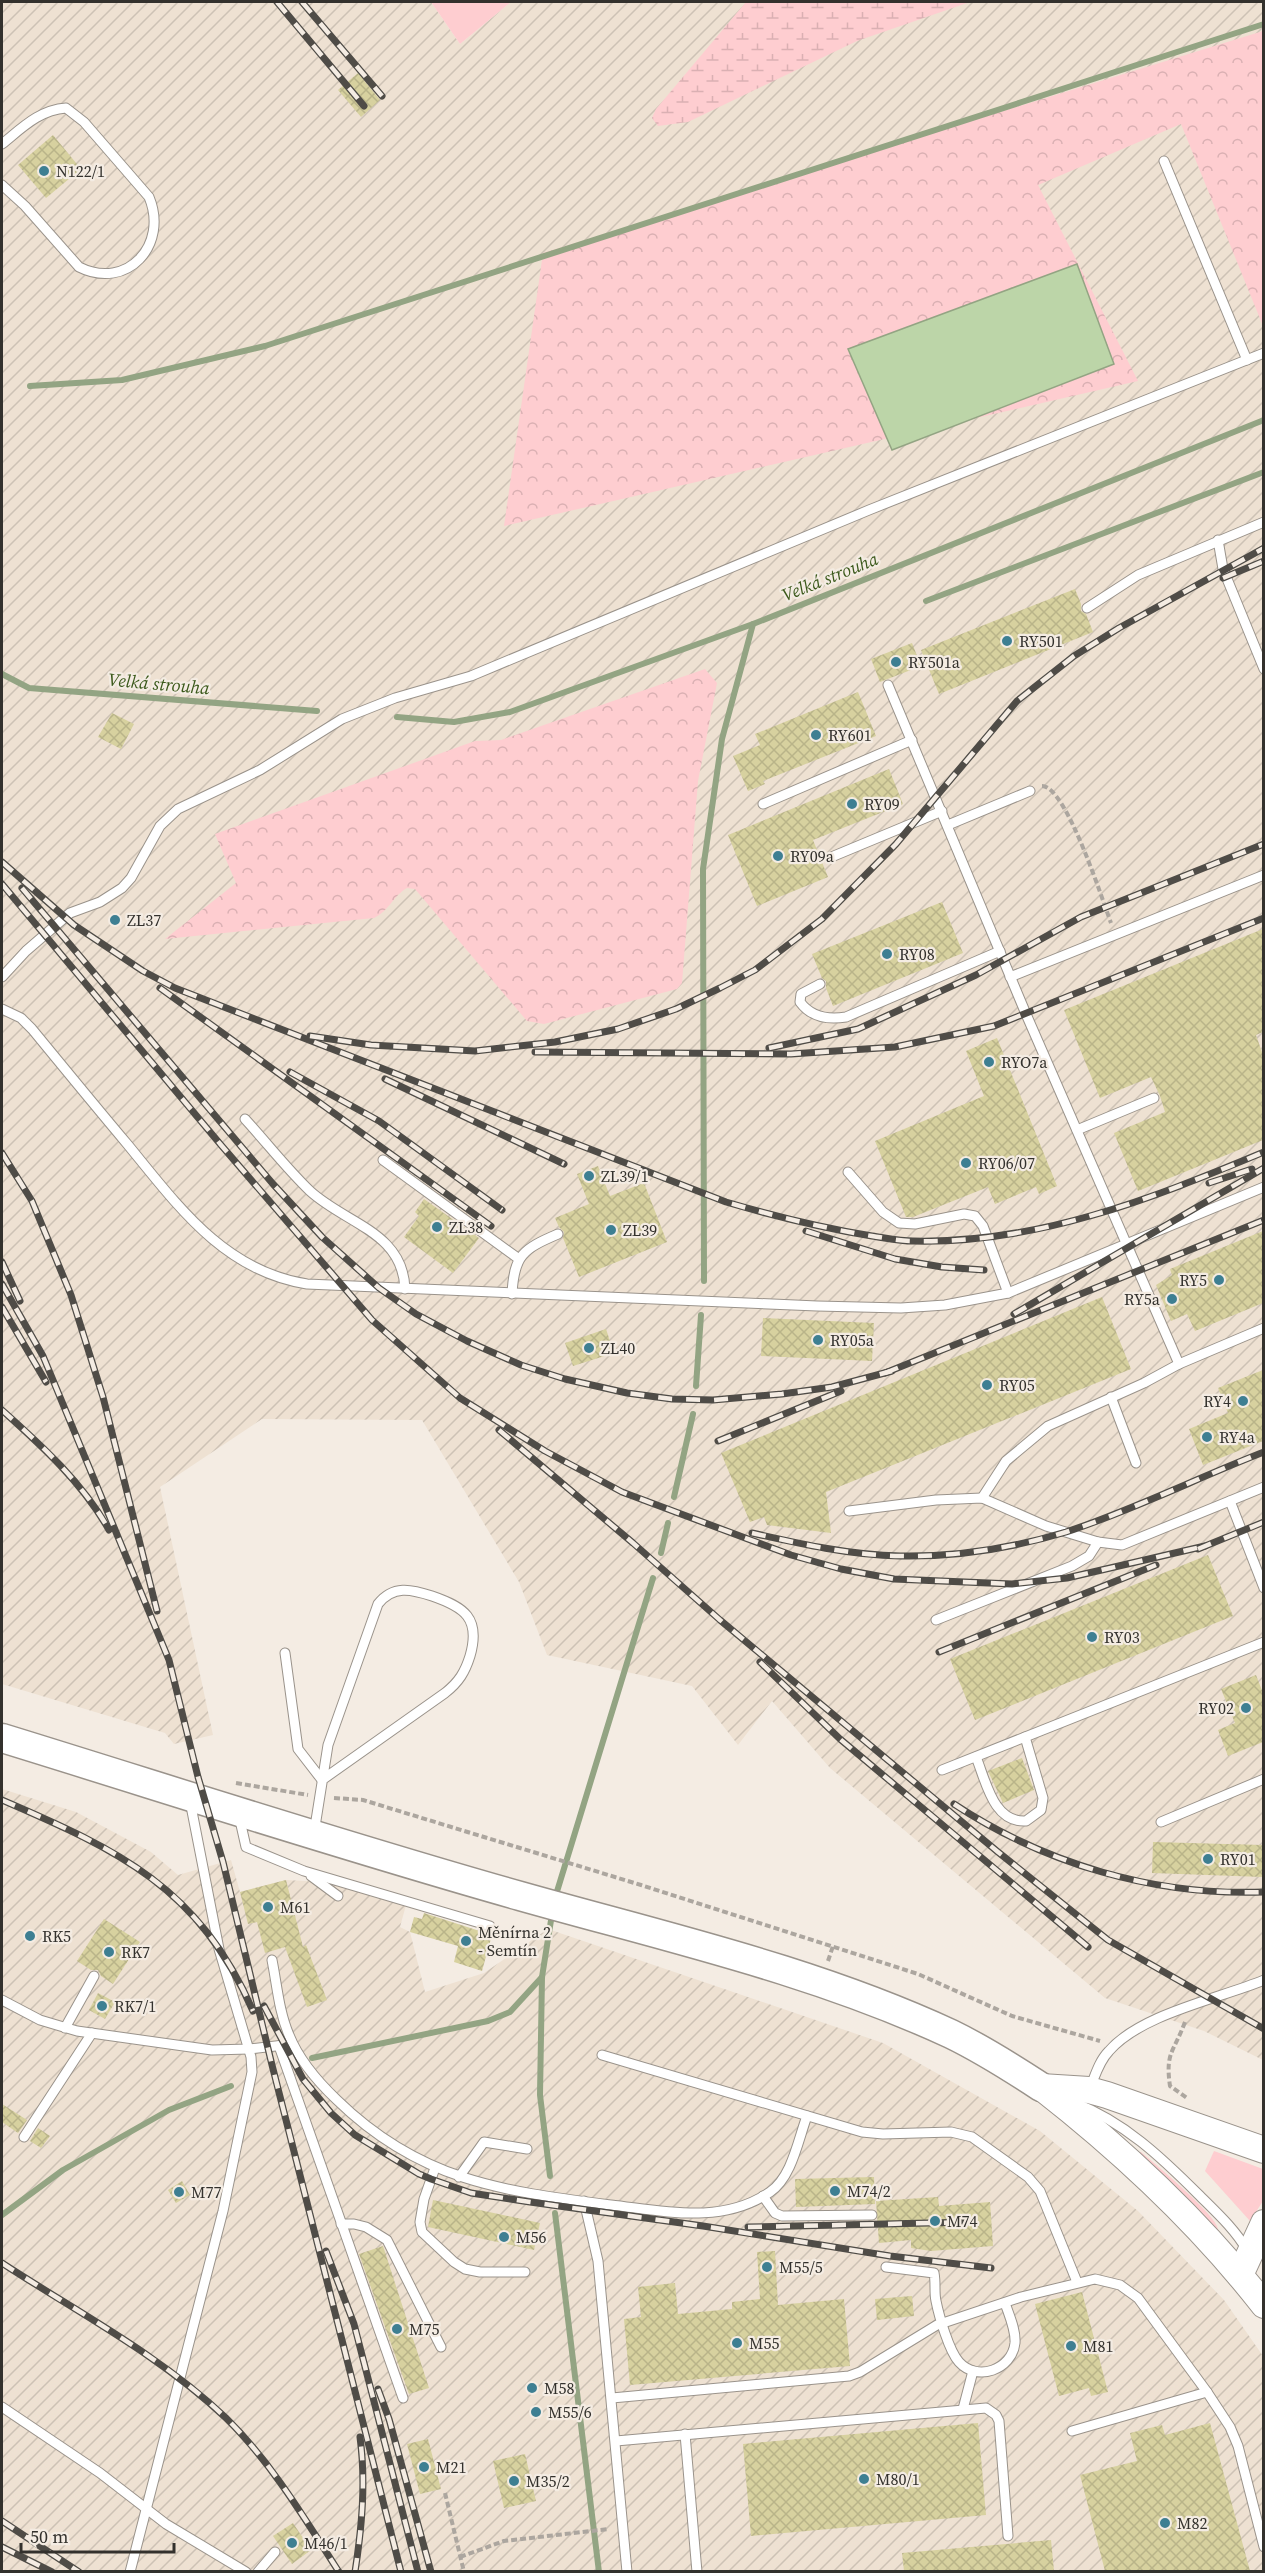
<svg xmlns="http://www.w3.org/2000/svg" width="1265" height="2573" viewBox="0 0 1265 2573" font-family="'Source Serif 4',serif">
	<defs>
		<pattern id="industrial-furrows" width="10" height="10" patternUnits="userSpaceOnUse" patternTransform="scale(1.5)"><rect width="10" height="10" fill="#eee1d2"/><path d="M-1 1l2-2M0 10L10 0M9 11l2-2" fill="none" stroke="#cdc2b5"/></pattern>
		<pattern id="forest-crowns" width="20" height="18" patternUnits="userSpaceOnUse" patternTransform="scale(1.5)"><rect width="20" height="18" fill="#fecdd0"/><path d="M2 6a3 3 0 1 1 6 0M12 15a3 3 0 1 1 6 0" fill="none" stroke="#dab0b3"/></pattern>
		<pattern id="wetland-marsh" width="20" height="14" patternUnits="userSpaceOnUse" patternTransform="scale(1.5)"><rect width="20" height="14" fill="#fecdd0"/><path d="M1 5h8M5 5V1M11 12h8M15 12V8" fill="none" stroke="#dab0b3"/></pattern>
		<pattern id="building-cross-hatch" width="8" height="8" patternUnits="userSpaceOnUse" patternTransform="scale(1.5)"><rect width="8" height="8" fill="#d7d19f"/><path d="M0 0l8 8M0 8l8-8" fill="none" stroke="#b9b489"/></pattern>
	</defs>
	<rect width="100%" height="100%" fill="#f4ece3"/>
	<g fill="url(#industrial-furrows)">
		<polygon points="2,2 431,2 460,44 511,2 1263,2 1263,2060 1204,2031 1105,1998 830,1768 772,1701 738,1745 692,1686 547,1655 519,1582 422,1420 262,1419 160,1487 213,1735 174,1744 165,1733 2,1684"/>
		<polygon points="2,1789 76,1812 151,1852 178,1875 231,1860 240,1892 286,1880 324,1882 406,1905 400,1927 410,1932 425,1992 484,1973 548,1929 883,2043 1040,2131 1138,2211 1224,2300 1263,2356 1263,2571 2,2571"/>
	</g>
	<g fill="#fecdd0">
		<polygon points="431,2 511,2 460,44"/>
		<polygon points="1214,2151 1263,2169 1263,2201 1250,2221 1205,2171"/>
		<path d="M1136,2152H1141C1154,2163 1220,2218 1218,2230Z"/>
	</g>
	<g fill="url(#forest-crowns)">
		<polygon points="1263,31 1263,326 1181,124 1038,185 1138,381 504,526 543,253"/>
		<path d="M705,669L717,683L698,781L682,983L677,989L544,1024L527,1021L415,889L407,888C393,896 389,911 374,918L165,939L236,883L215,834L475,741L501,740Z"/>
	</g>
	<polygon fill="url(#wetland-marsh)" points="746,2 970,2 857,41 688,122 658,126 652,118 656,109"/>
	<polygon fill="#bcd5a8" stroke="#93a483" stroke-width="1.5" points="1077,264 1114,364 892,450 848,349"/>
	<g fill="none" stroke-linecap="round" stroke-linejoin="round">
		<g stroke="#93a483" stroke-width="6">
			<polyline points="30,386 122,380 265,346 1264,24"/>
			<polyline points="926,601 1264,472"/>
			<polyline points="2,674 29,688 317,711"/>
			<polyline points="397,717 454,722 510,712 753,624 1264,420"/>
			<polyline points="704,1281 703,869 722,739 753,624"/>
			<polyline points="696,1386 701,1315"/>
			<polyline points="674,1497 693,1414"/>
			<polyline points="661,1553 668,1523"/>
			<polyline points="555,1898 653,1578"/>
			<polyline points="312,2058 488,2021 510,2012 542,1977"/>
			<polyline points="550,2176 540,2095 542,1977 552,1914"/>
			<polyline points="555,2213 599,2572"/>
			<polyline points="2,2215 63,2170 169,2110 231,2086"/>
		</g>
	</g>
	<g fill="url(#building-cross-hatch)">
		<polygon points="358,73 380,100 361,117 338,90"/>
		<polygon points="53,135 81,169 46,198 18,165"/>
		<polygon points="1075,589 1081,604 1081,611 1086,614 1093,632 939,694 921,650"/>
		<polygon points="912,643 921,666 880,682 871,659"/>
		<polygon points="858,692 876,736 763,781 765,784 748,791 733,756 760,745 755,734"/>
		<polygon points="112,713 134,724 121,749 98,737"/>
		<polygon points="889,769 903,804 813,840 828,877 757,906 728,835"/>
		<polygon points="942,902 963,953 833,1006 826,988 826,981 822,978 812,954"/>
		<polygon points="1263,929 1263,1032 1256,1035 1263,1055 1263,1140 1138,1191 1114,1133 1165,1112 1160,1096 1151,1077 1100,1098 1064,1010"/>
		<polygon points="997,1038 1057,1186 1039,1194 1036,1187 995,1204 988,1187 913,1217 906,1217 875,1141 984,1096 966,1051"/>
		<polygon points="598,1166 610,1196 644,1183 667,1242 579,1277 563,1238 564,1232 559,1227 555,1218 589,1204 577,1174"/>
		<polygon points="424,1199 479,1238 453,1273 404,1237 419,1216 415,1212"/>
		<polygon points="1263,1231 1263,1303 1195,1331 1187,1314 1171,1321 1156,1285 1172,1275 1170,1269"/>
		<polygon points="1102,1297 1131,1369 826,1492 831,1533 767,1525 764,1517 750,1522 721,1453"/>
		<polygon points="763,1318 874,1323 872,1361 761,1356"/>
		<polygon points="606,1329 614,1353 573,1366 565,1343"/>
		<polygon points="1263,1370 1263,1441 1203,1465 1189,1429 1228,1413 1218,1388"/>
		<polygon points="1208,1555 1233,1616 975,1720 950,1659"/>
		<polygon points="1256,1675 1263,1693 1263,1742 1228,1756 1218,1730 1235,1723 1221,1689"/>
		<polygon points="1022,1758 1034,1790 1003,1803 988,1771"/>
		<polygon points="1153,1842 1263,1845 1263,1877 1152,1873"/>
		<polygon points="286,1880 303,1947 306,1945 327,2000 307,2007 285,1947 265,1953 257,1922 248,1924 240,1892"/>
		<polygon points="424,1913 492,1935 482,1971 454,1962 458,1946 410,1932 414,1917 422,1919"/>
		<polygon points="104,1919 140,1942 113,1984 101,1976 98,1970 91,1970 77,1961"/>
		<polygon points="98,1993 115,2002 105,2019 89,2010"/>
		<polygon points="2,2104 27,2120 18,2133 2,2122"/>
		<polygon points="38,2128 50,2136 41,2148 30,2141"/>
		<polygon points="874,2177 875,2204 796,2207 795,2179"/>
		<polygon points="182,2181 190,2195 176,2203 168,2190"/>
		<polygon points="938,2197 939,2206 990,2202 993,2246 931,2251 911,2248 911,2240 879,2243 876,2201"/>
		<polygon points="433,2200 540,2223 534,2250 428,2227"/>
		<polygon points="383,2246 429,2388 409,2394 359,2254"/>
		<polygon points="775,2251 778,2305 844,2299 850,2366 630,2385 624,2319 641,2317 638,2287 675,2283 678,2314 732,2309 732,2302 760,2299 757,2252"/>
		<polygon points="1082,2292 1108,2392 1091,2396 1089,2388 1059,2396 1035,2304"/>
		<polygon points="912,2296 914,2316 877,2320 875,2299"/>
		<polygon points="978,2423 986,2515 751,2536 743,2444"/>
		<polygon points="1210,2423 1250,2571 1105,2571 1080,2475 1137,2461 1130,2433 1162,2425 1165,2435"/>
		<polygon points="428,2439 441,2489 420,2494 407,2444"/>
		<polygon points="525,2454 536,2501 504,2508 493,2461"/>
		<polygon points="293,2523 311,2550 292,2564 273,2536"/>
		<polygon points="1051,2540 1054,2571 904,2571 902,2553"/>
	</g>
	<g fill="none" stroke-linecap="round" stroke-linejoin="round">
		<defs>
			<g id="lane">
				<path d="M2,144C22,128 39,110 66,108L84,122L149,197C169,245 127,291 79,267L25,206L2,185"/>
				<polyline points="1164,161 1247,360"/>
				<polyline points="1218,540 1223,569 1264,669"/>
				<polyline points="1087,608 1138,575 1264,522"/>
				<polyline points="888,685 1026,1014 1179,1364 1144,1383 1048,1426 1006,1461 982,1498"/>
				<polyline points="763,804 912,740"/>
				<polyline points="948,825 1030,791"/>
				<polyline points="829,858 942,811"/>
				<polyline points="2,977 26,951 70,913 100,902 122,888 131,878 160,826 178,809 260,770 342,719 395,698 471,676 869,510 1264,353"/>
				<polyline points="1010,977 1264,875"/>
				<path d="M820,984L801,994L800,1002C811,1017 828,1020 846,1017L1000,951"/>
				<path d="M2,1009L21,1018L32,1029C64,1068 96,1107 128,1145C178,1206 224,1271 307,1284L817,1306L901,1308L945,1305L1008,1293L1264,1187"/>
				<path d="M245,1119C267,1143 287,1169 310,1191C346,1224 403,1232 405,1289"/>
				<polyline points="1077,1130 1154,1098"/>
				<polyline points="383,1160 519,1259"/>
				<polyline points="848,1172 883,1212 899,1223 915,1224 964,1214 975,1216 983,1226 1008,1293"/>
				<path d="M512,1294C514,1255 523,1249 558,1234"/>
				<polyline points="1179,1364 1264,1328"/>
				<polyline points="1111,1397 1136,1463"/>
				<polyline points="1230,1501 1264,1588"/>
				<polyline points="849,1511 936,1500 982,1498 1046,1526 1098,1542 1122,1545 1264,1487"/>
				<polyline points="936,1620 1072,1566 1089,1556 1098,1542"/>
				<polyline points="285,1653 298,1749 322,1780"/>
				<path d="M976,1757C986,1781 993,1823 1026,1821L1041,1810L1043,1798L1025,1737"/>
				<polyline points="942,1770 1264,1642"/>
				<polyline points="239,1816 246,1847 304,1871 490,1926"/>
				<polyline points="1161,1822 1264,1779"/>
				<path d="M314,1833L328,1745L378,1604C393,1585 411,1589 432,1596C464,1607 481,1618 470,1656C465,1672 459,1682 445,1693L322,1780"/>
				<polyline points="311,1876 338,1896"/>
				<path d="M272,1960C277,1985 279,2012 289,2035C299,2060 318,2082 337,2100C420,2181 502,2191 611,2205C664,2211 722,2225 770,2192C792,2177 798,2140 807,2116"/>
				<polyline points="2,2000 40,2020 77,2031 212,2050 249,2049 284,2045"/>
				<polyline points="65,2028 94,1976"/>
				<polyline points="279,2046 403,2398"/>
				<polyline points="602,2055 862,2132 883,2134 951,2132 972,2137 1028,2177 1040,2191 1077,2282"/>
				<path d="M1090,2088C1095,2076 1099,2061 1109,2051C1141,2014 1218,1999 1264,1980"/>
				<path d="M1075,2103C1124,2122 1161,2157 1198,2194C1216,2212 1234,2228 1247,2250"/>
				<polyline points="24,2137 92,2033"/>
				<polyline points="435,2168 424,2199 420,2222 422,2232 454,2262 465,2269 480,2272 525,2272"/>
				<polyline points="459,2177 484,2142 527,2149"/>
				<polyline points="763,2196 775,2213 782,2216 872,2215"/>
				<polyline points="584,2201 598,2261 627,2572"/>
				<polyline points="341,2224 354,2224 366,2227 387,2240 441,2347"/>
				<path d="M886,2267L934,2273C936,2283 934,2292 936,2301C939,2316 949,2351 959,2362C977,2382 1012,2370 1015,2343C1016,2330 1009,2315 1005,2303"/>
				<polyline points="612,2398 849,2376 860,2372 937,2325 1021,2297 1095,2279 1120,2285 1138,2298 1207,2392"/>
				<polyline points="2,2407 100,2473 166,2524 246,2572"/>
				<polyline points="963,2409 973,2371"/>
				<polyline points="1072,2431 1207,2392 1230,2427 1238,2446 1264,2547"/>
				<polyline points="685,2434 697,2572"/>
				<polyline points="616,2441 986,2408 996,2415 999,2421 1008,2536"/>
				<polyline points="130,2572 223,2211 252,2072 251,2057 219,1949 190,1801"/>
				<polyline points="258,2572 275,2552"/>
			</g>
			<g id="secondary">
				<path d="M1041,2087C1123,2151 1200,2223 1264,2305"/>
				<polyline points="1041,2087 1089,2090 1107,2095 1264,2150"/>
				<polyline points="1240,2275 1264,2223"/>
			</g>
			<path id="primary" d="M2,1738C174,1791 346,1847 520,1896C665,1937 813,1970 951,2034C982,2049 1012,2068 1041,2087"/>
		</defs>
		<use href="#lane" stroke="#9a938b" stroke-width="11"/>
		<use href="#secondary" stroke="#9a938b" stroke-width="28"/>
		<use href="#primary" stroke="#9a938b" stroke-width="31"/>
		<g stroke="#aca69f" stroke-width="4" stroke-dasharray="6 3" stroke-linecap="butt">
			<path d="M1042,786C1066,786 1102,899 1111,923"/>
			<polyline points="236,1783 308,1795"/>
			<polyline points="334,1798 363,1800 641,1885 918,1974 1012,2016 1100,2041"/>
			<polyline points="828,1961 833,1946"/>
			<path d="M1185,2022C1174,2052 1165,2052 1170,2086L1187,2098"/>
			<polyline points="445,2493 464,2572"/>
			<polyline points="460,2557 504,2541 609,2529"/>
		</g>
		<use href="#lane" stroke="#fff" stroke-width="9"/>
		<use href="#secondary" stroke="#fff" stroke-width="26"/>
		<use href="#primary" stroke="#fff" stroke-width="28"/>
		<defs>
			<g id="rail">
				<polyline points="277,2 364,106"/>
				<polyline points="302,2 382,96"/>
				<polyline points="1223,578 1264,561"/>
				<path d="M2,862L74,925L143,971L175,988L726,1202C774,1216 823,1228 872,1236C886,1238 900,1241 913,1241C1037,1244 1151,1199 1264,1152"/>
				<polyline points="2,884 221,1145 372,1320 460,1398 545,1451 622,1492 791,1555 841,1569 894,1579 1012,1584 1067,1578 1205,1546"/>
				<polyline points="22,888 273,1184 322,1237 379,1288 416,1314 467,1341 521,1365 565,1379 627,1393 672,1399 713,1400 782,1394 832,1387 892,1371"/>
				<polyline points="160,988 491,1226"/>
				<polyline points="310,1036 371,1045 475,1051 555,1042 618,1029 676,1009 720,988 755,970 822,919 896,844 1017,701 1074,656 1119,628 1264,548"/>
				<polyline points="769,1048 858,1029 976,975 1081,917 1264,844"/>
				<polyline points="535,1052 791,1054 895,1047 994,1026 1264,918"/>
				<polyline points="290,1072 379,1121 502,1210"/>
				<polyline points="385,1079 564,1164"/>
				<polyline points="2,1153 32,1201 71,1295 103,1397 157,1611"/>
				<polyline points="1209,1183 1252,1169"/>
				<polyline points="806,1231 895,1259 942,1267 984,1270"/>
				<polyline points="2,1262 20,1301"/>
				<polyline points="2,1284 43,1356 169,1660 198,1777 223,1862 272,2065 401,2572"/>
				<polyline points="2,1307 46,1382"/>
				<polyline points="1014,1314 1264,1168"/>
				<polyline points="885,1373 1264,1220"/>
				<path d="M2,1410C41,1445 83,1483 109,1530"/>
				<polyline points="499,1430 633,1543 720,1620 998,1852 1108,1940 1264,2029"/>
				<polyline points="718,1441 841,1391"/>
				<path d="M752,1533C801,1544 850,1555 900,1556C955,1557 1013,1548 1066,1532C1133,1510 1197,1478 1264,1452"/>
				<polyline points="1198,1549 1264,1522"/>
				<polyline points="939,1652 1156,1565"/>
				<polyline points="760,1662 840,1739 1088,1947"/>
				<path d="M2,1800C118,1850 199,1887 253,2011"/>
				<path d="M954,1804C1045,1864 1154,1896 1264,1892"/>
				<polyline points="264,2006 303,2079 331,2113 355,2135 419,2174 431,2179 471,2193 530,2202 703,2226 890,2256 991,2268"/>
				<polyline points="748,2227 973,2222"/>
				<polyline points="326,2251 354,2324 418,2572"/>
				<path d="M2,2263C77,2312 160,2355 226,2418C271,2462 305,2519 339,2572"/>
				<polyline points="378,2389 389,2419 431,2572"/>
				<polyline points="2,2521 79,2572"/>
				<polyline points="2,2547 52,2572"/>
				<path d="M355,2572C362,2526 366,2482 360,2437"/>
			</g>
		</defs>
		<use href="#rail" stroke="#4f4c47" stroke-width="7"/>
		<use href="#rail" stroke="#f4ece3" stroke-width="4.5" stroke-dasharray="14" stroke-linecap="butt"/>
	</g>
	<g fill="#3e7f92" stroke="#f4ece3" stroke-width="2">
		<circle cx="44" cy="171" r="6"/>
		<circle cx="1007" cy="641" r="6"/>
		<circle cx="896" cy="662" r="6"/>
		<circle cx="816" cy="735" r="6"/>
		<circle cx="852" cy="804" r="6"/>
		<circle cx="778" cy="856" r="6"/>
		<circle cx="115" cy="920" r="6"/>
		<circle cx="887" cy="954" r="6"/>
		<circle cx="989" cy="1062" r="6"/>
		<circle cx="966" cy="1163" r="6"/>
		<circle cx="589" cy="1176" r="6"/>
		<circle cx="437" cy="1227" r="6"/>
		<circle cx="611" cy="1230" r="6"/>
		<circle cx="1219" cy="1280" r="6"/>
		<circle cx="1172" cy="1299" r="6"/>
		<circle cx="818" cy="1340" r="6"/>
		<circle cx="589" cy="1348" r="6"/>
		<circle cx="987" cy="1385" r="6"/>
		<circle cx="1243" cy="1401" r="6"/>
		<circle cx="1207" cy="1437" r="6"/>
		<circle cx="1092" cy="1637" r="6"/>
		<circle cx="1246" cy="1708" r="6"/>
		<circle cx="1208" cy="1859" r="6"/>
		<circle cx="268" cy="1907" r="6"/>
		<circle cx="30" cy="1936" r="6"/>
		<circle cx="466" cy="1941" r="6"/>
		<circle cx="109" cy="1952" r="6"/>
		<circle cx="102" cy="2006" r="6"/>
		<circle cx="835" cy="2191" r="6"/>
		<circle cx="179" cy="2192" r="6"/>
		<circle cx="935" cy="2221" r="6"/>
		<circle cx="504" cy="2237" r="6"/>
		<circle cx="767" cy="2267" r="6"/>
		<circle cx="397" cy="2329" r="6"/>
		<circle cx="737" cy="2343" r="6"/>
		<circle cx="1071" cy="2346" r="6"/>
		<circle cx="532" cy="2388" r="6"/>
		<circle cx="536" cy="2412" r="6"/>
		<circle cx="424" cy="2467" r="6"/>
		<circle cx="864" cy="2479" r="6"/>
		<circle cx="514" cy="2481" r="6"/>
		<circle cx="1165" cy="2523" r="6"/>
		<circle cx="292" cy="2543" r="6"/>
	</g>
	<g text-anchor="middle" stroke-width="4.5" stroke-linejoin="round" paint-order="stroke">
		<g font-size="16" fill="#33312d" stroke="#f4ece3" text-anchor="start">
			<text x="56" y="177">N122/1</text>
			<text x="1019" y="647">RY501</text>
			<text x="908" y="668">RY501a</text>
			<text x="828" y="741">RY601</text>
			<text x="864" y="810">RY09</text>
			<text x="790" y="862">RY09a</text>
			<text x="127" y="926">ZL37</text>
			<text x="899" y="960">RY08</text>
			<text x="1001" y="1068">RYO7a</text>
			<text x="978" y="1169">RY06/07</text>
			<text x="601" y="1182">ZL39/1</text>
			<text x="449" y="1233">ZL38</text>
			<text x="623" y="1236">ZL39</text>
			<text x="1207" y="1286" text-anchor="end">RY5</text>
			<text x="1160" y="1305" text-anchor="end">RY5a</text>
			<text x="830" y="1346">RY05a</text>
			<text x="601" y="1354">ZL40</text>
			<text x="999" y="1391">RY05</text>
			<text x="1231" y="1407" text-anchor="end">RY4</text>
			<text x="1219" y="1443">RY4a</text>
			<text x="1104" y="1643">RY03</text>
			<text x="1234" y="1714" text-anchor="end">RY02</text>
			<text x="1220" y="1865">RY01</text>
			<text x="280" y="1913">M61</text>
			<text x="478" y="1938">Měnírna 2<tspan x="478" dy="18">- Semtín</tspan></text>
			<text x="42" y="1942">RK5</text>
			<text x="121" y="1958">RK7</text>
			<text x="114" y="2012">RK7/1</text>
			<text x="847" y="2197">M74/2</text>
			<text x="191" y="2198">M77</text>
			<text x="947" y="2227">M74</text>
			<text x="516" y="2243">M56</text>
			<text x="779" y="2273">M55/5</text>
			<text x="409" y="2335">M75</text>
			<text x="749" y="2349">M55</text>
			<text x="1083" y="2352">M81</text>
			<text x="544" y="2394">M58</text>
			<text x="548" y="2418">M55/6</text>
			<text x="436" y="2473">M21</text>
			<text x="876" y="2485">M80/1</text>
			<text x="526" y="2487">M35/2</text>
			<text x="1177" y="2529">M82</text>
			<text x="304" y="2549">M46/1</text>
		</g>
		<g font-size="18" font-style="italic" fill="#3b591b" stroke="#f4ece3">
			<text transform="translate(830 577) rotate(-22)" y="6">Velká strouha</text>
			<text transform="translate(159 684) rotate(5)" y="6">Velká strouha</text>
		</g>
	</g>
	<rect width="1265" height="2573" fill="none" stroke="#33312d" stroke-width="6"/>
	<path d="M21 2543v9h153v-9" fill="none" stroke="#33312d" stroke-width="3"/>
	<text x="30" y="2543" font-size="18" fill="#33312d" stroke="#f4ece3" stroke-width="4.5" paint-order="stroke">50 m</text>
</svg>
